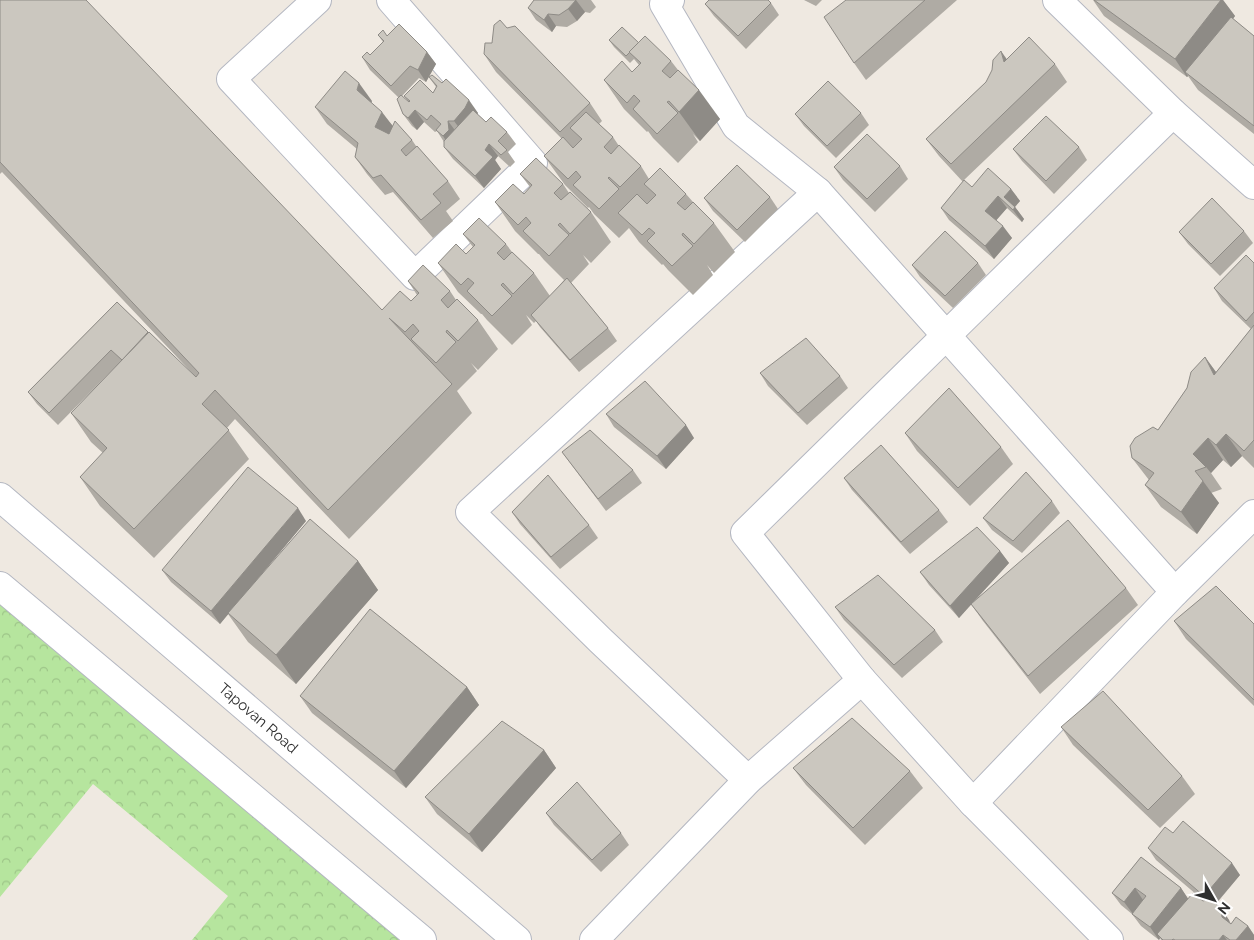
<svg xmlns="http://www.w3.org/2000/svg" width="1254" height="940" viewBox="0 0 1254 940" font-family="Raleway,sans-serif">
	<defs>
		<pattern id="forest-crowns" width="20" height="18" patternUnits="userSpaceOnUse" patternTransform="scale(1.25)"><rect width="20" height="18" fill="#b6e59e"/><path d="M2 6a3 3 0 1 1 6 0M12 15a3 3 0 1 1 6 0" fill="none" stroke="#9dc588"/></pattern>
	</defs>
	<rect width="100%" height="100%" fill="#efe9e1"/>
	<polygon fill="url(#forest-crowns)" points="0,585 422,940 192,940 228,896 93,784 0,897"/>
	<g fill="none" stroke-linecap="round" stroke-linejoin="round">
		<defs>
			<g id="minor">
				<polyline points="317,0 231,79 415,276 533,163 391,0"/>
				<polyline points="670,0 664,4 736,126 818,192"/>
				<polyline points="1057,0 1173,113 1254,185"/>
				<polyline points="862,680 745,533 1173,113"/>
				<polyline points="748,780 600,640 470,512 818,192 1175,592"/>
				<polyline points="973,803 1109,940"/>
				<polyline points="594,940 748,780 862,680 973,803 1175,592 1254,514"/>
			</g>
			<g id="secondary">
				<path id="s1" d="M0,497L517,940"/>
				<polyline points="0,586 422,940"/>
			</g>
		</defs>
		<use href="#minor" stroke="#b4b7c1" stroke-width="30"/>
		<use href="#secondary" stroke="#b4b7c1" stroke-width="30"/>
		<use href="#minor" stroke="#fff" stroke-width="28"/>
		<use href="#secondary" stroke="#fff" stroke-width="28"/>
	</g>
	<g fill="#afaba4">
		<polygon points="0,0 382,310 411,301 417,295 408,281 450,291 456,300 478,320 498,349 478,370 471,363 477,371 457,391 472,413 349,539 235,419 227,428 249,459 154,558 100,506 80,477 103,453 91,442 71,413 117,365 58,425 37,404 28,392 117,302 148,332 194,375 2,172 0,174"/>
		<polygon points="534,0 591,0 596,7 590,13 585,12 577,21 567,27 556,26 552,32 536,20 528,8"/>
		<polygon points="804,0 822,0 816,6"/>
		<polygon points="846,0 957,0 866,80 854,63"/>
		<polygon points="1093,0 1223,0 1235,16 1233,19 1254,36 1254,134 1198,90 1188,76 1187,77 1104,16"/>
		<polygon points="771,3 779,15 746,49 714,16 705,4"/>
		<polygon points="507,28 590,103 602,121 599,124 613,137 619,146 641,166 649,179 686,194 693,202 714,223 735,252 714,273 707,265 713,275 693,295 668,270 663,264 662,265 639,242 629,228 619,238 594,214 589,207 588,208 565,185 544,156 562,139 496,72 484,54 492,43"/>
		<polygon points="378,35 387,36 427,52 436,64 426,82 419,78 402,96 409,102 404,96 433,93 436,87 429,77 478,113 477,114 486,122 507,132 516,144 508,152 515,162 510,167 498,156 495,160 501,169 484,188 453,159 444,147 444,142 437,131 435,132 424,122 417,130 412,126 403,114 398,97 370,70 362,57 370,55 383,42"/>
		<polygon points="609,40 639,43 671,61 678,70 720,119 700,141 693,134 698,142 678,163 653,138 648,131 647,132 624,109 604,80 632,72 639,65 634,59 630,63 614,47"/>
		<polygon points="1007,59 1055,64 1067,82 964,180 972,187 1011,189 1020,201 1015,207 1024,219 1022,222 1007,208 996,220 1012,238 994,259 949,220 941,208 963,182 939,156 926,139 986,82"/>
		<polygon points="372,101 371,102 393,126 412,140 416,146 448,181 460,199 446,211 453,221 433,238 393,192 385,195 367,174 355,157 357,149 327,124 315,107"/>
		<polygon points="861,113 869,125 836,158 804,126 795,114"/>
		<polygon points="1079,147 1087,160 1054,194 1022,161 1013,149"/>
		<polygon points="900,166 908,179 875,212 843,180 834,167"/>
		<polygon points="520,174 563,184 569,193 591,212 611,242 591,263 583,255 589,264 571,283 608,328 617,341 579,372 540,327 536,321 534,323 526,315 532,325 512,345 487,320 482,314 481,314 458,292 438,263 466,254 473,247 463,234 506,244 512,252 534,273 550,296 564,280 544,260 539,254 538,254 515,231 495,202 524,194 530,187"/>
		<polygon points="770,197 778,209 745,242 713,211 704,198"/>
		<polygon points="1244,231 1253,243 1220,276 1188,244 1179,232"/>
		<polygon points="978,263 986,275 953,308 920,277 912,265"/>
		<polygon points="1254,263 1254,468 1242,456 1231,467 1223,460 1211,473 1222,489 1211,493 1219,503 1197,534 1161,507 1145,485 1149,480 1132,458 1158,430 1187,388 1205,357 1216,372 1251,329 1222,301 1214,288"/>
		<polygon points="760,373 840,376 848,388 807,425 768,386"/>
		<polygon points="606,414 694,438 666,469 614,427"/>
		<polygon points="905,433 1001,447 1013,464 970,506 917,451"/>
		<polygon points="562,452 633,470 642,483 606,511"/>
		<polygon points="844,478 939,510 948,522 910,554 852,490"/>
		<polygon points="1052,501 1060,513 1022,553 992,530 983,518"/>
		<polygon points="512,512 589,525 598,538 560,569 520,524"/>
		<polygon points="306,521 247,592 358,561 378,590 296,684 248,642 228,614 220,624 171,582 162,570"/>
		<polygon points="1000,551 1009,563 974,601 1126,588 1138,605 1040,694 983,621 971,604 959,618 929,585 920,572"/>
		<polygon points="835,607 935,630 943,642 902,678 844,620"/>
		<polygon points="1174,621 1254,624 1254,706 1186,639"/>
		<polygon points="467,687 479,705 406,788 312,713 300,696"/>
		<polygon points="1061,727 1182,776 1195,794 1160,828 1073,745"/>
		<polygon points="544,750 556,768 482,852 437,814 425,797"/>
		<polygon points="793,768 910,771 923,788 865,845 806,785"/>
		<polygon points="546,813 621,833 629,845 601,872 554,825"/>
		<polygon points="1173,833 1240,875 1216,904 1229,920 1231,924 1248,926 1254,935 1254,940 1161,940 1160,938 1159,940 1141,926 1132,914 1121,905 1112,893 1141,857 1181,888 1188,899 1204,901 1156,860 1148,848"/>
	</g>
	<g fill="#8e8b86">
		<polygon points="576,0 585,12 577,21 568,9"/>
		<polygon points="1221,0 1223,0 1235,16 1189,75 1185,72 1188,76 1187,77 1175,59"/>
		<polygon points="548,14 556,26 552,32 544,20"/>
		<polygon points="1001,51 1013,68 1004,62"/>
		<polygon points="427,52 436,64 426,82 418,70"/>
		<polygon points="359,83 372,101 369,108 357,90"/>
		<polygon points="699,90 720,119 700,141 679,112"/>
		<polygon points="469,100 478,113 474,121 463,133 454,121"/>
		<polygon points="415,110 424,122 417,130 408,118"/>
		<polygon points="382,112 395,129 387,145 375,127"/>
		<polygon points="448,121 457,133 451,149 443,136"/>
		<polygon points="489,144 498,156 495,160 501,169 484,188 475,176 485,150"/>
		<polygon points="1011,189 1020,201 1013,209 1004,197"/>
		<polygon points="998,196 1007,208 994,223 985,211"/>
		<polygon points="1015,207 1024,219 1022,222 1013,210"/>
		<polygon points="1003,226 1012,238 994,259 985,246"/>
		<polygon points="1205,357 1221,379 1214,375"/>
		<polygon points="686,425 694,438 666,469 657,456"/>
		<polygon points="1226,434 1242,456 1231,467 1216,445"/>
		<polygon points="1208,438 1223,460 1211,473 1206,467 1193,454"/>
		<polygon points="1203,481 1219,503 1197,534 1181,512"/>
		<polygon points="298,508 306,521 220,624 211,611"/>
		<polygon points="1000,551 1009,563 959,618 950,606"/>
		<polygon points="358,561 378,590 296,684 276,655"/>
		<polygon points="467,687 479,705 406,788 394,771"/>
		<polygon points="544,750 556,768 482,852 469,834"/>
		<polygon points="1232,863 1240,875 1212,908 1204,896"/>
		<polygon points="1135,888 1143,900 1133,914 1124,902"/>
		<polygon points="1181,888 1189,900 1157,934 1160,938 1159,940 1150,927"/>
		<polygon points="1221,908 1229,920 1231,929 1222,917"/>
		<polygon points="1248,926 1254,935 1254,940 1236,940"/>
		<polygon points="1223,935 1227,940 1219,940"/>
	</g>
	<g fill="#cbc7bf" stroke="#8e8b86">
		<polygon points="0,0 86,0 382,310 400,291 411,301 419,293 408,281 423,265 450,291 441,300 448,308 457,299 478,320 458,341 447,330 446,332 456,342 436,363 411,339 419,331 413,324 405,332 389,318 452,384 328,510 215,390 202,404 229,430 134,529 80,477 107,448 71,413 149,332 196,377 199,373 0,162"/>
		<polygon points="534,0 576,0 568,9 559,15 548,14 544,20 528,8"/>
		<polygon points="709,0 768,0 771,3 738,36 705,4"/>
		<polygon points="846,0 925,0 854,63 824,17"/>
		<polygon points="1094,0 1221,0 1175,59"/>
		<polygon points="1231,17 1254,36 1254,126 1185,72"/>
		<polygon points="500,20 507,28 515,26 590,103 560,132 484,54 485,43 492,43 494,25"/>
		<polygon points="399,24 427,52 418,70 410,66 391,86 362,57 367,52 370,55 384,41 378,35 383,30 387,36"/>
		<polygon points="622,27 639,43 626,56 609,40"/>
		<polygon points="645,36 671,61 662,71 670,78 678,70 699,90 679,112 669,101 667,102 678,113 657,134 633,109 640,101 634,95 627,103 604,80 622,61 632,72 641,63 629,52"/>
		<polygon points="1029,37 1055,64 951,164 926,139 986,82 992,70 993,60 1001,51 1004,62"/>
		<polygon points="345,71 359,83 357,90 382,112 375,127 389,134 395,121 412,140 401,150 406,156 417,146 448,181 433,194 441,203 421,220 381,175 373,178 355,157 358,143 315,107"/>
		<polygon points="432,75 442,83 446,79 469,100 465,108 454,121 448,121 449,130 443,136 436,130 441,124 431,115 427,120 415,110 408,118 403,114 397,99 401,95 409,102 410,101 404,96 420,80 433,93 437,86 429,77"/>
		<polygon points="828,81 861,113 827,146 795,114"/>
		<polygon points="473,110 486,122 491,117 507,132 498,141 507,150 501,155 489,144 485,150 493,157 475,176 444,147 444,141"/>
		<polygon points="586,112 613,137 604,147 611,154 619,145 641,166 620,187 609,177 608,178 619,189 599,209 573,185 581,177 576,171 568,179 544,156 563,137 573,148 582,139 570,128"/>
		<polygon points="1046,116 1079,147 1046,181 1013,149"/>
		<polygon points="867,134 900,166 867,199 834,167"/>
		<polygon points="536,158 563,184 554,193 561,200 570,192 591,212 570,234 560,223 558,225 569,235 549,256 523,231 531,223 526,217 518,225 495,202 513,184 524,194 532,185 520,174"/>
		<polygon points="737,165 770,197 737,230 704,198"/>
		<polygon points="660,168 686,194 677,203 685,210 693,202 714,223 694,244 683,233 682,235 693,246 672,266 647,241 655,233 649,228 642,235 618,213 637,194 647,204 656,195 644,184"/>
		<polygon points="988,168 1011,189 1004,197 1015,207 1013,210 998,196 985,211 1003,226 985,246 941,208 964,180 972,187"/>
		<polygon points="1212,198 1244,231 1211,264 1179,232"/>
		<polygon points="479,218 506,244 497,253 504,260 512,252 534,273 513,294 503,283 501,285 512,296 492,316 467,291 474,283 468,278 461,285 438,263 456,244 466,254 475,245 463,234"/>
		<polygon points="945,231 978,263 945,296 912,265"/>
		<polygon points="1246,255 1254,263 1254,312 1246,321 1214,288"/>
		<polygon points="567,278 608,328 570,360 531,315"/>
		<polygon points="117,302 148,332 122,360 111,350 49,413 28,392"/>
		<polygon points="1254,325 1254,440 1244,451 1226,434 1216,445 1208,438 1193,454 1206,467 1195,471 1203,481 1181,512 1145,485 1154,473 1132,458 1130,446 1135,438 1153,427 1158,430 1187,388 1191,372 1205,357 1214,375"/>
		<polygon points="806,338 840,376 798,413 760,373"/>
		<polygon points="645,381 686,425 657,456 606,414"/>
		<polygon points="949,388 1001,447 958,488 905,433"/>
		<polygon points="590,430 633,470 598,499 562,452"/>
		<polygon points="881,445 939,510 901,542 844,478"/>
		<polygon points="248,467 298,508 211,611 162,570"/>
		<polygon points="1026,472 1052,501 1013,541 983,518"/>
		<polygon points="548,475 589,525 551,557 512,512"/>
		<polygon points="310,519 358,561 276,655 228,613"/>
		<polygon points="1068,520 1126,588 1028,676 971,604"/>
		<polygon points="977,527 1000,551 950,606 920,572"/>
		<polygon points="878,575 935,630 894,665 835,607"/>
		<polygon points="1216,586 1254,624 1254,700 1174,621"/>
		<polygon points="370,609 467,687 394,771 300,696"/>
		<polygon points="1103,691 1182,776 1148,810 1061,727"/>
		<polygon points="852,718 910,771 853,828 793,768"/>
		<polygon points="502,721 544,750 469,834 425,797"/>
		<polygon points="577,782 621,833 592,860 546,813"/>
		<polygon points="1183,821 1232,863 1204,896 1148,848 1165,827 1173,833"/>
		<polygon points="1141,857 1181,888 1150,927 1132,914 1146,896 1135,888 1124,902 1112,893"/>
		<polygon points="1193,893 1203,901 1210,899 1221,908 1222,917 1231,924 1236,917 1248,926 1236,940 1230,940 1223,935 1219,940 1175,940 1173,939 1172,940 1163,940 1157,934"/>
	</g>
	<g text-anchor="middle" stroke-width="4" stroke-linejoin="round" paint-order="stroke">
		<g font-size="15" fill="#2e2e2e" stroke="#fff">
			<text dy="5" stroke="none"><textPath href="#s1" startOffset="340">Tapovan Road</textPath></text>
		</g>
	</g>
	<g transform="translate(1214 900) rotate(129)" stroke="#ffffff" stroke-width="4" paint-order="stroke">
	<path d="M0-4L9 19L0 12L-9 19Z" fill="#2e2e2e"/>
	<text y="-8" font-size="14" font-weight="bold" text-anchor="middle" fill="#2e2e2e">N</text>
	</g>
</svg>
